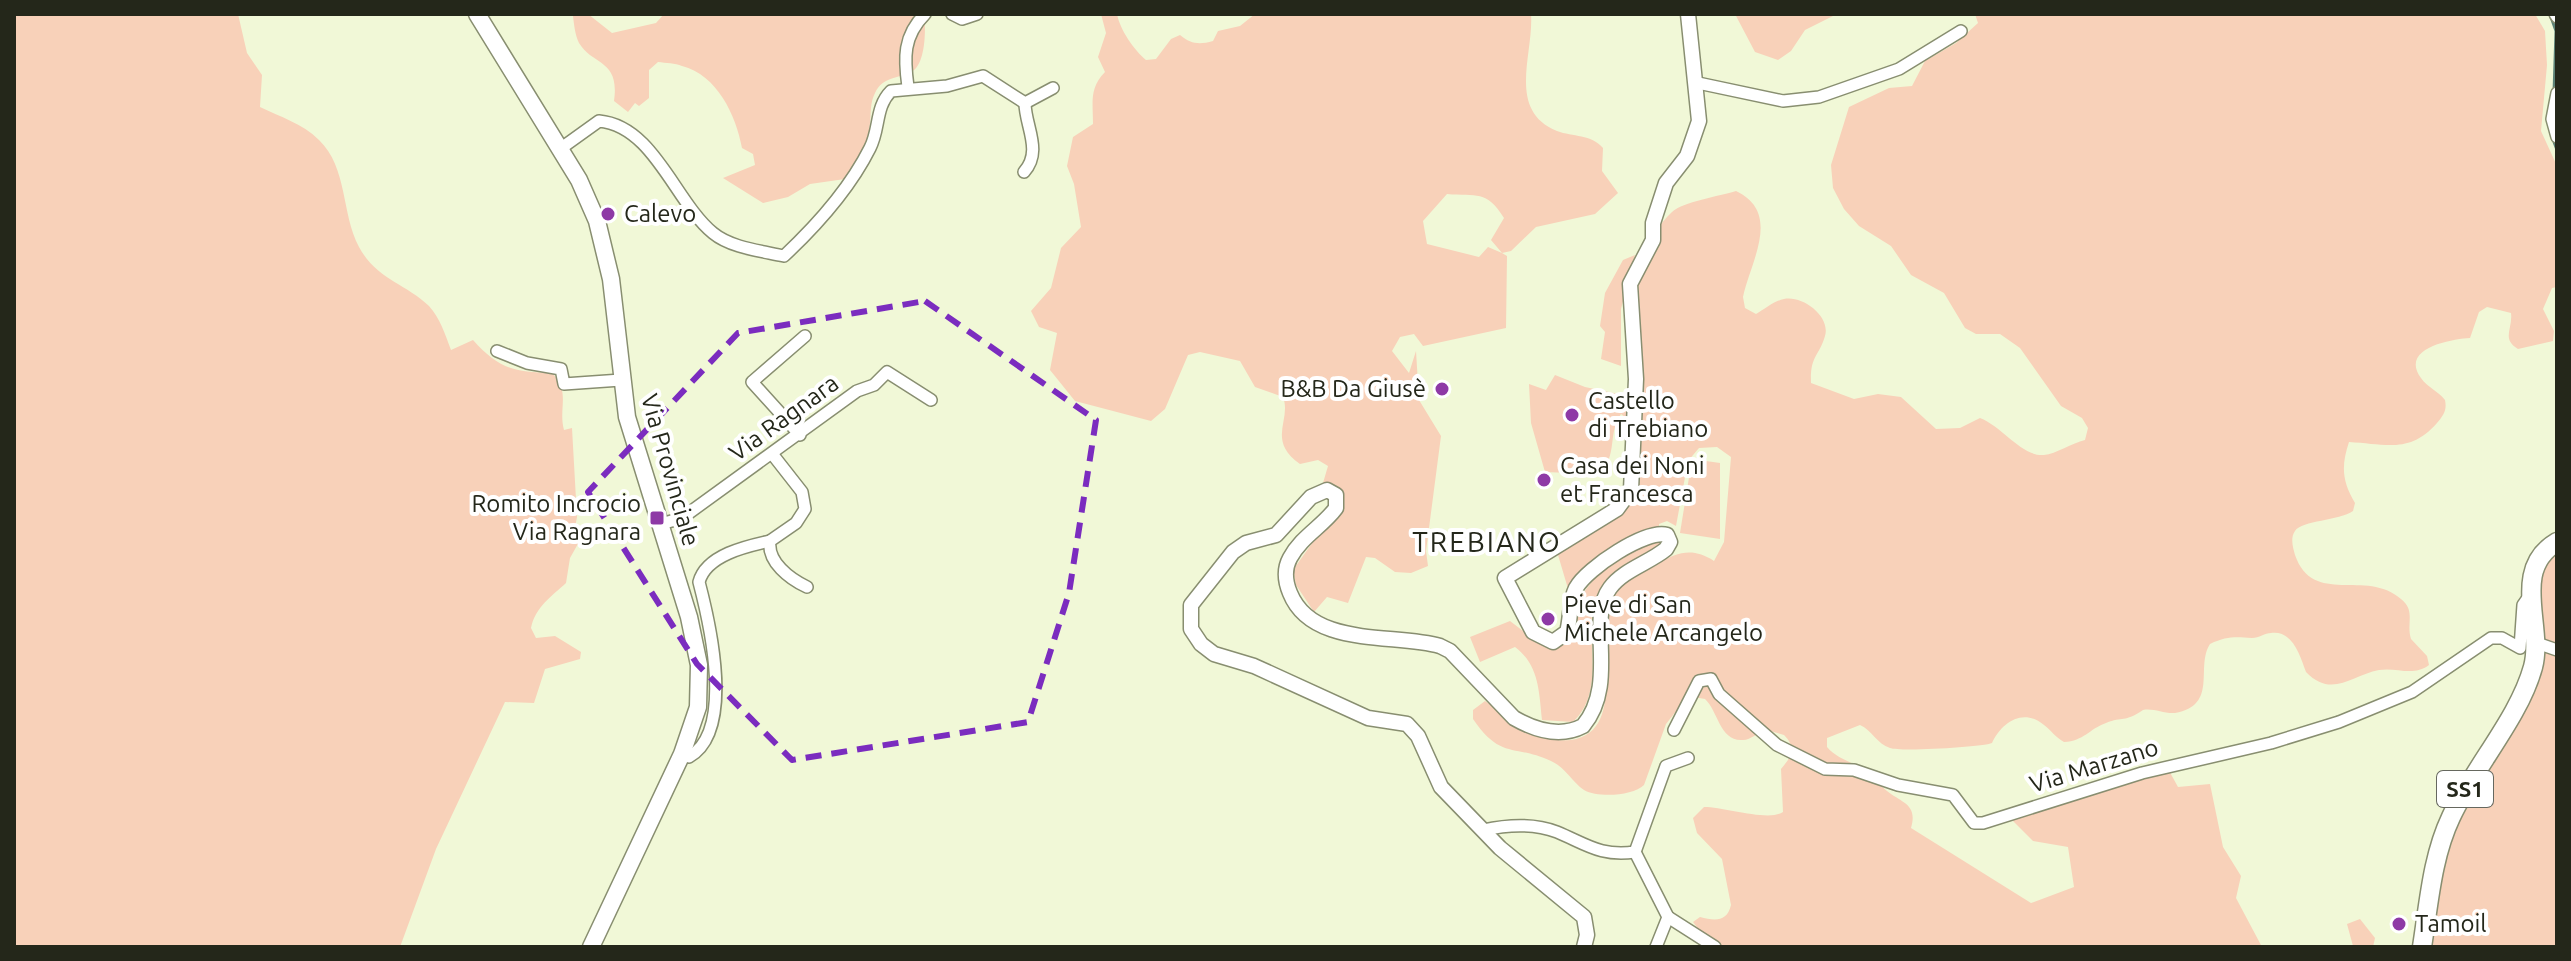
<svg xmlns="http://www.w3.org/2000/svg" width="2571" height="961" viewBox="0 0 2571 961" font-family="Ubuntu,sans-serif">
	<rect width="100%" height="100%" fill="#f1f8d7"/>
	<g fill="#f8d1b9" fill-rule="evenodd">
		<path d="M14,14H238L247,53L262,75L260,107C280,117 302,123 319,140C348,168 341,213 359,247C377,280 405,283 429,306C440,318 445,334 451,350L473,340C499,369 514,372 552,373C571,392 558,408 564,430L572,428L577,517L573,538L579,542L570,558L566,583C552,596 535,607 531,628L536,638L555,636L581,652L580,659L545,669L534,703L505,702L436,849L400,947H14Z"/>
		<path d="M577,14H588L612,33L656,23L664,14H924C926,28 926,65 911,72C898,79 883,76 875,93C870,103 871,112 870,123C869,144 857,163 845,179L810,184L788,197L763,203L723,178L755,165L753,154L742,148C736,115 717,75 682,66C675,63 666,63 658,62L649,70V98L639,106L635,103L628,112L614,101C620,59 593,66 579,43C575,35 574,24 573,16Z"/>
		<path d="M1101,14H1117C1120,30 1134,50 1146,60L1156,59L1171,39L1180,35C1191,44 1199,45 1213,41L1218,31L1240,26L1255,14H1531C1534,54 1506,110 1557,131C1573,137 1591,134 1603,148L1602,171L1618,193L1595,214L1536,227L1511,251L1502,253L1507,256L1506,328L1423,346L1414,334L1400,337L1392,351L1409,373L1416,351L1419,400L1441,436L1426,551L1428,566L1411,573L1395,572L1375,558L1366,557L1348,603L1327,597L1314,612L1296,585L1293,570L1340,504L1323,483L1328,466L1318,460L1300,464C1266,440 1292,420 1283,397L1255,387L1240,361L1200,352L1188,355L1165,409L1151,421L1075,401L1050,370L1057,333L1039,327L1031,311L1051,288L1061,248L1081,227L1074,184L1067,166L1073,137L1093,124C1093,103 1089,88 1105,72L1098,57L1106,33ZM1447,194C1477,197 1486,189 1504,218L1491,240L1502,253L1488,247L1479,257L1427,244L1423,221Z"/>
		<polygon points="1735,14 1837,14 1805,30 1791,51 1778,60 1755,52"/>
		<path d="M1975,14H2535L2545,31L2547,65L2541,131L2557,166V287L2552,288L2543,309L2554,331L2553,341L2518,349C2501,339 2513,329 2511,313L2487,307L2479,312L2470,338C2452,339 2399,348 2421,378C2427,387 2438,391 2445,400C2447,410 2444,415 2437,423C2410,454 2386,444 2349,442C2341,466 2342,481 2355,503L2353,511C2339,521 2302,520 2295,531C2290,538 2293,548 2295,555C2313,607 2366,568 2401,599C2416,611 2406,623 2411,639L2427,656L2429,665C2413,677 2397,667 2379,670C2352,675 2332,699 2306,672C2300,656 2293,630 2271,633C2265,633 2259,638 2252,638C2235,637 2227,636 2210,644C2195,667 2219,705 2175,713C2164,714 2154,708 2143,710C2124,723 2123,716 2106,723C2089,729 2084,741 2064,742C2055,737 2052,731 2044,725C2023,707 2001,723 1992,743C1983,747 1900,752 1890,748C1877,744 1872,730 1860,725L1827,738V747C1838,760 1856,763 1870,773C1877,777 1880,786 1887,791C1902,803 1918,804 1911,828L2031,903L2074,887L2068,847L2033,841L2008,816L2167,767L2178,787L2210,784L2223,847L2241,876L2236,898L2262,947H1712L1693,922L1700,917C1715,921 1727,922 1731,905L1722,859L1697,833L1693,818L1704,807C1725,807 1769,822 1783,812L1781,769C1791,757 1797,748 1784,735L1767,730C1758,732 1751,740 1743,740C1720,742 1718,711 1705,699L1688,696L1666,724L1644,785C1633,796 1598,798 1584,790C1572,782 1565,767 1551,761C1514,744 1501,760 1473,719V710L1485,701C1500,710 1513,726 1529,733C1542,739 1557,741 1571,740C1633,731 1589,630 1614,595C1624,580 1644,573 1658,564C1678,551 1694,548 1714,561L1724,542L1731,457L1717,447L1699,448L1688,461L1676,526L1667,521L1659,524V530L1569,592L1558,555L1560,547C1627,507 1648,512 1637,426L1621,414C1608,433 1617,452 1603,469L1595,461C1580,473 1564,473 1545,472L1531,423L1529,384L1546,390L1555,375L1585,387L1623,395L1630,419C1633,358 1624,255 1672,212C1682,202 1720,196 1736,191C1782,213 1751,260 1743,297L1745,308L1756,314C1765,309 1774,301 1784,299C1802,295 1831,316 1825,336C1819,357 1810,355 1811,383L1854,399L1878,394L1901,397L1936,429L1960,428L1980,418C2003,427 2022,457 2044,455C2056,454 2072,443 2085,440L2088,428L2082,418L2061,406L2020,348L2000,334H1976L1965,328L1944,293L1911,275L1891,246L1859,226L1844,209L1833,188L1831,165L1849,107L1889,88L1912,86L1925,61L1956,43L1978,23Z"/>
		<polygon points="1635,255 1621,309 1621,366 1601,359 1605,332 1600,326 1605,293 1623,260"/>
		<polygon points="1692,459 1720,463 1720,539 1680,533"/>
		<path d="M1663,541V544C1646,558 1612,579 1599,596C1578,625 1611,686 1573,722L1542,720C1539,691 1539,665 1515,647L1480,662L1470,637L1510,621L1539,643L1555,645C1578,599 1604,545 1663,541Z"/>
		<path d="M2557,553V648L2540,642C2539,612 2531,576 2557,553Z"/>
		<polygon points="2544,648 2557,653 2557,947 2429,947 2437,888 2452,826"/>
		<polygon points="2360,919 2375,938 2373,947 2353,946 2347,924"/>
	</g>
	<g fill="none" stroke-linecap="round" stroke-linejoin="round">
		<g stroke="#5b8176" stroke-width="3">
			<polyline points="2550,14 2556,31 2554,93"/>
			<polyline points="2553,139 2557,150"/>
		</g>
		<defs>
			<g id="minor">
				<polyline points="952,14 962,19 977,14"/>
				<polyline points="2555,14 2557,17"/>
				<polyline points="1698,83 1783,101 1819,97 1899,69 1961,31"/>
				<path d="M908,87C904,58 903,36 925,14"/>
				<polyline points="2557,93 2552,119 2557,137"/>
				<path d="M560,149L599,121C654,126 675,202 713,233C731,248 762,251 784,256C816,226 850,188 870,148C880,129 875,107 891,91L947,86L983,76L1025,103L1053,88"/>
				<path d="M1024,172C1043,151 1025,126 1025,103"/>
				<polyline points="497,351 527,363 561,369 564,384 621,380"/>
				<polyline points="800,435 752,382 805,336"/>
				<path d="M773,455L802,492L805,509L796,523L770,541C767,562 790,579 807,587"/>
				<polyline points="661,524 682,518 857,391 874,385 887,372 931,400"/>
				<polyline points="2534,642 2557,650"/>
				<polyline points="1674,730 1699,681 1711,679 1719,694 1777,745 1825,769 1854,770 1898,785 1953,795 1974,823 1983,823 2142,773 2271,743 2339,722 2412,692 2491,638 2502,638 2520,648 2523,605 2530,595"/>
				<path d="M682,754L689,757C735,731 710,624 699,582C706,555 747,546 770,541"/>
				<path d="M1483,830C1506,825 1534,823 1557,832C1586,844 1601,857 1635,852L1666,766L1688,758"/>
				<polyline points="1635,852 1668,917 1656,947"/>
				<polyline points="1668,917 1715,947"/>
			</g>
			<path id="tertiary" d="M1584,947L1587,935L1584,917L1500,848L1441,787L1418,736L1407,724L1368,718L1254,666L1214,654L1201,644L1191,629V605L1233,552L1246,543L1276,535L1311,497L1327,490L1336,495V508C1323,526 1301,537 1290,558C1284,569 1285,581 1290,593C1312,648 1394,633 1440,646L1450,651L1514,718C1535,730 1560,738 1583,726C1619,683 1586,620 1610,588C1623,570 1649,563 1666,549L1670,542L1667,535C1646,529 1587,568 1576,588C1569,602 1571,618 1567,632L1553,642L1533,632L1505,578L1617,509L1631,490L1636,379L1630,284L1653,240V223L1666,183L1687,156L1699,121L1688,14"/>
			<polyline id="secondary" points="477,14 579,180 597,221 611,279 627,417 689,617 699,665 698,707 682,754 591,947"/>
			<path id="primary" d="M2422,947C2429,903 2432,857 2451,817C2474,767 2519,718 2533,667C2544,626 2510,570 2557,542"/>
		</defs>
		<use href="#minor" stroke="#888e70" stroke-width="14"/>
		<use href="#tertiary" stroke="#888e70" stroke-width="17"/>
		<use href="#secondary" stroke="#888e70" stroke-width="19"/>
		<use href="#primary" stroke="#888e70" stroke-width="21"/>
		<use href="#minor" stroke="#fff" stroke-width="11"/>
		<use href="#tertiary" stroke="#fff" stroke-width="14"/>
		<use href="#secondary" stroke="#fff" stroke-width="16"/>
		<use href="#primary" stroke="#fff" stroke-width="18"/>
	</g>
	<path fill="none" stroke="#7b2cbf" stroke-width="6" stroke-dasharray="16 10" stroke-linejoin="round" d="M925,301L1096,420L1069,593L1028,722L792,760L697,664L588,492L738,333Z"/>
	<g fill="#8e39a6" stroke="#fff" stroke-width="3">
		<circle cx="608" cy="214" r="8"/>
		<circle cx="1442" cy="389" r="8"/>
		<circle cx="1572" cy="415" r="8"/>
		<circle cx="1544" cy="480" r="8"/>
		<rect x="649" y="510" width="16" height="16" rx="4"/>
		<circle cx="1548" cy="619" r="8"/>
		<circle cx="2399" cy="924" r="8"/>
	</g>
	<g text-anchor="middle" stroke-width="8" stroke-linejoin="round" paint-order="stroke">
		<rect fill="#fff" stroke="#66685f" stroke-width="2" x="2437" y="771" width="56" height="36" rx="6"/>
		<g font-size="22" font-weight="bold" fill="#24271a">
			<text x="2465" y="797">SS1</text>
		</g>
		<g font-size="24" fill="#24271a" stroke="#fff" text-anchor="start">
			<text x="624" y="222">Calevo</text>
			<text x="1426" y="397" text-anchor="end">B&amp;B Da Giusè</text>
			<text x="1588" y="409">Castello<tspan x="1588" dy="28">di Trebiano</tspan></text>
			<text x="1560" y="474">Casa dei Noni<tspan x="1560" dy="28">et Francesca</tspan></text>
			<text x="641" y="512" text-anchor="end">Romito Incrocio<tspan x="641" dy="28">Via Ragnara</tspan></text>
			<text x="1564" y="613">Pieve di San<tspan x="1564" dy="28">Michele Arcangelo</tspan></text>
			<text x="2415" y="932">Tamoil</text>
		</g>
		<g font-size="24" fill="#24271a" stroke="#fff">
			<text transform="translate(784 418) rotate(-36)" y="8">Via Ragnara</text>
			<text transform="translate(670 470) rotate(74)" y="8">Via Provinciale</text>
			<text transform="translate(2094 766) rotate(-17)" y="8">Via Marzano</text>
		</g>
		<g font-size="28" letter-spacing="2" fill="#24271a" stroke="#fff">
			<text x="1487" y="552">TREBIANO</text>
		</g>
	</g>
	<rect width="2571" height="961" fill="none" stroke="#24271a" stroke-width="32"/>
</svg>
